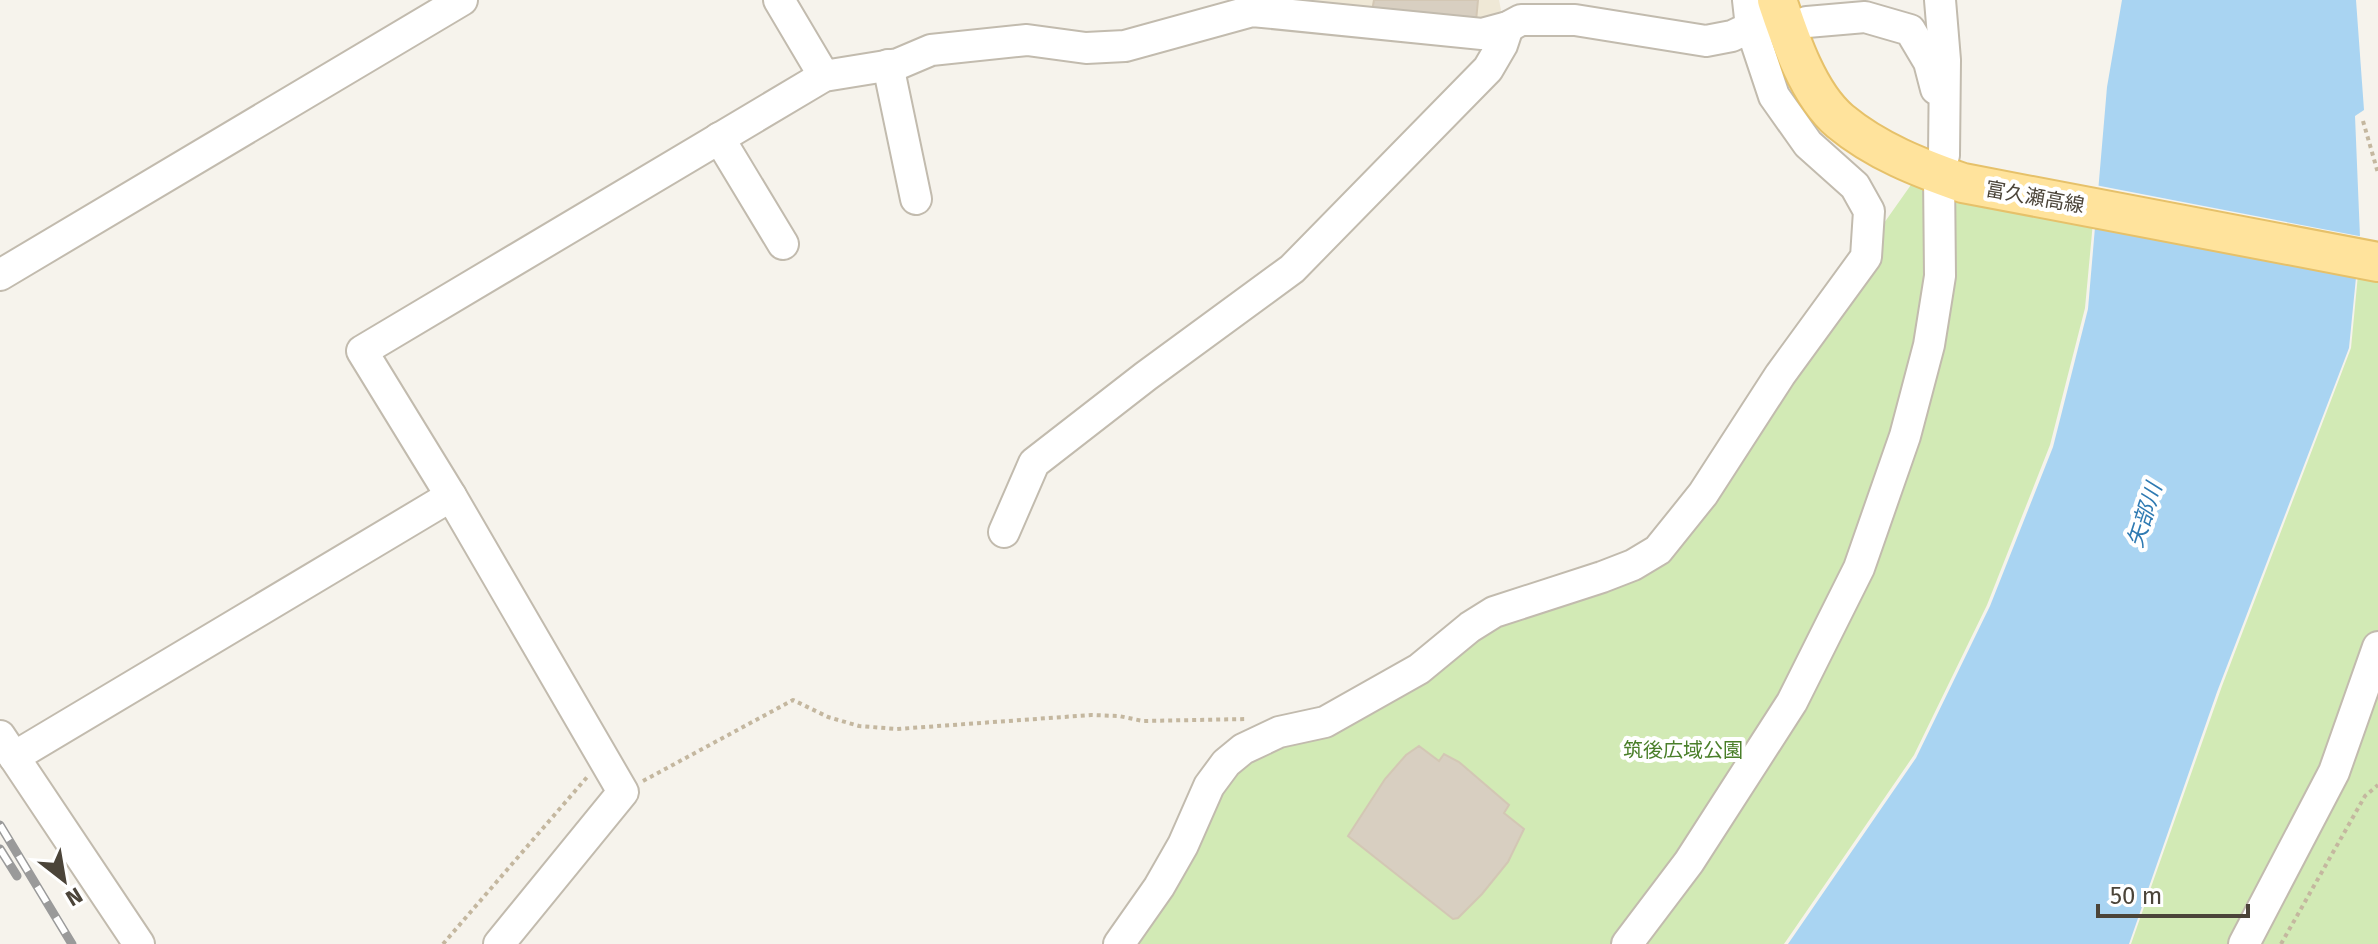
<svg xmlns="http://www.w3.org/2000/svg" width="2378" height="944" viewBox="0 0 2378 944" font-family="'Fira Sans','Noto Sans JP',sans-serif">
	<rect width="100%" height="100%" fill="#f6f3ec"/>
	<polygon fill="#efe8d6" points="1256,0 1499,0 1501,10 1495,21"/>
	<g fill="#d2eab5">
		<polygon points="1913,182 2093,222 2085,308 2050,445 1987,605 1914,755 1784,944 1125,944 1217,780 1334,706 1661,539"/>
		<polygon points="2359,264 2378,268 2378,944 2131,944 2222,686 2351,348"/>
	</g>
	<polygon fill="#a9d4f2" points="2122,0 2356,0 2364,110 2355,116 2360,237 2349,348 2217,692 2129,944 1788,944 1916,758 1990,606 2053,447 2088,309 2107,87"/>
	<polygon fill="#f6f3ec" points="2095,185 2364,237 2363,244 2094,193"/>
	<g fill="#d8cfc1" stroke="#d3c7b4" stroke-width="2">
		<polygon points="1374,0 1478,0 1476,21 1372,11"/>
		<polygon points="1419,746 1439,761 1444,754 1459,762 1509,805 1504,813 1524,829 1508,862 1482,894 1458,918 1453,919 1348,836 1385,779 1406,755"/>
	</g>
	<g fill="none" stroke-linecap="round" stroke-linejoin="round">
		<defs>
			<g id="minor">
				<polyline points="779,0 824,76"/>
				<polyline points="1807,22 1865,17 1910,30 1929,62 1936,89"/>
				<polyline points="888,65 916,199"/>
				<polyline points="719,138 783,244"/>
				<polyline points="0,275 462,0"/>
				<polyline points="1004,532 1034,463 1146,376 1292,269 1488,69 1502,45 1508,27"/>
				<polyline points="0,736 139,944"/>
				<polyline points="14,757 451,496"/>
				<polyline points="499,944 623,792 451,496 362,351 824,76 898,64 931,50 1027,40 1086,48 1125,46 1252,11 1482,34 1508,27 1521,20 1575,20 1706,41 1732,36 1751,27 1775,25"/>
				<polyline points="1119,944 1159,887 1183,845 1209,786 1226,763 1243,749 1279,732 1325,722 1419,669 1470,627 1494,612 1602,577 1633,565 1658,550 1703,494 1780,375 1866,257 1869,211 1855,186 1808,144 1774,96 1751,27 1748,0"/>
				<polyline points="1627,944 1689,862 1792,702 1859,568 1905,436 1929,345 1940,276 1939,175 1944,155 1945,60 1940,0"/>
				<polyline points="2244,944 2334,772 2378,647"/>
			</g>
			<path id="major" d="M1777,0C1790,39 1808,94 1840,121C1876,151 1920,168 1963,183L2378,262"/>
		</defs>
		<use href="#minor" stroke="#c2bbae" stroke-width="34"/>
		<use href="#major" stroke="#e6c16a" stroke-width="42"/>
		<g stroke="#c4b79f" stroke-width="4" stroke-dasharray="4 4" stroke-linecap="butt">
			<polyline points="2363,121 2378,173"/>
			<polyline points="643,781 793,700 828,717 859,726 897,729 1091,715 1119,716 1143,721 1247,719"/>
			<polyline points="443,944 588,776"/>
			<polyline points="2281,944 2365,796 2378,785"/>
		</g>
		<use href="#minor" stroke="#fff" stroke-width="30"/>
		<use href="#major" stroke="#ffe39c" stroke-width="38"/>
		<defs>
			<g id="rail">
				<polyline points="0,825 72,944"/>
				<polyline points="0,849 17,876"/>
			</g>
		</defs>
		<use href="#rail" stroke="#9a9a9a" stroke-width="9"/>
		<use href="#rail" stroke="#fff" stroke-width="6" stroke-dasharray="18" stroke-linecap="butt"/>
	</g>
	<g text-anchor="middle" stroke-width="8" stroke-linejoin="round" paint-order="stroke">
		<g font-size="20" fill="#4b4439" stroke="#fff">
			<text transform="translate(2035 197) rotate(10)" y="7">富久瀬高線</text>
		</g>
		<g font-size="20" fill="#4a7f2a" stroke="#fff">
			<text x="1683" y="757">筑後広域公園</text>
		</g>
		<g font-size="22" font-style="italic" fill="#2e7ab2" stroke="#fff">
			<text transform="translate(2144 515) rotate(-72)" y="8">矢部川</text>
		</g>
	</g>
	<g transform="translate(64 880) rotate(149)" stroke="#ffffff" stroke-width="6" paint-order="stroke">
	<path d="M0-6L14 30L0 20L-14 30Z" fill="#4b4439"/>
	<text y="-12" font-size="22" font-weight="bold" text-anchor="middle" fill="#4b4439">N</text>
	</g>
	<path d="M2098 904v12h150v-12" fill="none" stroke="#4b4439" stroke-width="4"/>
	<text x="2110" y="904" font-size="24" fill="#4b4439" stroke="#ffffff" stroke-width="6" paint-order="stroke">50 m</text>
</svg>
